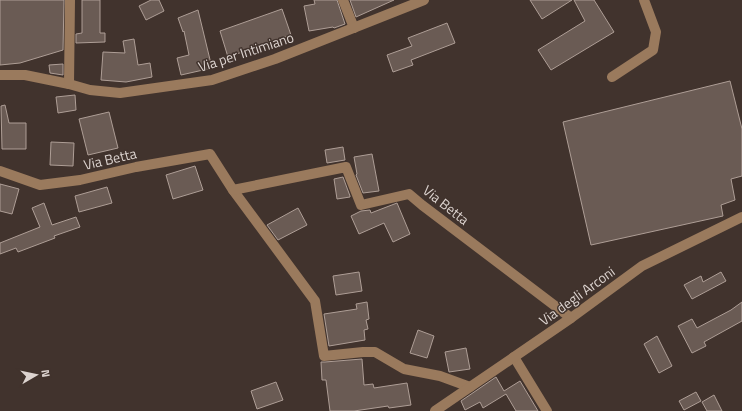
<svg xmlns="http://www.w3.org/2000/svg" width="742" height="411" viewBox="0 0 742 411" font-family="'Titillium Web',sans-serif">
	<rect width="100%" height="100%" fill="#41332d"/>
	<g fill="#6a5b54" stroke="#ae9e96">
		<polygon points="0,0 64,0 63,50 20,63 0,65"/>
		<polygon points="82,0 100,0 100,33 105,33 105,42 76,43 76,34 82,33"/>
		<polygon points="151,0 159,0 164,11 146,20 139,6"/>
		<polygon points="314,0 337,0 345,24 334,28 333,27 309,31 304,6 315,4"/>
		<polygon points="350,0 394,0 356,17"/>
		<polygon points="530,0 572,0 542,19"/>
		<polygon points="574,0 594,0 614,32 551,70 538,50 585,21"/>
		<polygon points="282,9 291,35 228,57 220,31"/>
		<polygon points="198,10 212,68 181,75 177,58 189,55 184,31 183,32 178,18"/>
		<polygon points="447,23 455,43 411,60 413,65 393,72 387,55 412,46 408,38"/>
		<polygon points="134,39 138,65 150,63 152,77 126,82 101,80 103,52 125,53 123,41"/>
		<polygon points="63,64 63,75 50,73 49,65"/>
		<polygon points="730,81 742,129 742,176 731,179 735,200 721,205 723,216 591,245 563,122"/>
		<polygon points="75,95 76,110 58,113 56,97"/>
		<polygon points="5,105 9,123 26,123 26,149 2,149 1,106"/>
		<polygon points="109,112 118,148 88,155 79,119"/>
		<polygon points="51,142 74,143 73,166 50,165"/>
		<polygon points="343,147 345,160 327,163 325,150"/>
		<polygon points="372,154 379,191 363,193 356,175 357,174 354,157"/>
		<polygon points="195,166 203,190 173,199 166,175"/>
		<polygon points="343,177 350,196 350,197 337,199 334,179"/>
		<polygon points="0,184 19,189 12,214 0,211"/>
		<polygon points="107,187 112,203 79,212 75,196"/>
		<polygon points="44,203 52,225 76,217 80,227 54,236 55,238 18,252 16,248 0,254 0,243 40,227 32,208"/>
		<polygon points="397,203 410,234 393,242 384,223 359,234 351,216 361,211 370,210 371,213"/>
		<polygon points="298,208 307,225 278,240 267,225"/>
		<polygon points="359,272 362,291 336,295 333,276"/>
		<polygon points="721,272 726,281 692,299 684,285 701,276 703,282"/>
		<polygon points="367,302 369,319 366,320 368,329 364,330 365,340 329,346 324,314 357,309 356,304"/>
		<polygon points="742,302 742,321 704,342 706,346 692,353 678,326 692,319 697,328 731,310"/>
		<polygon points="418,330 434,336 427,358 410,353"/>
		<polygon points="657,336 672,366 659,373 644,344"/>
		<polygon points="466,348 470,369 449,372 445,352"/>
		<polygon points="362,359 364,385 373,384 374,388 407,383 411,405 389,408 388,406 354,411 330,411 326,380 322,380 321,362 325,362"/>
		<polygon points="496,377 504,391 520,381 538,411 516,411 506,394 483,408 480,402 465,410 461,401"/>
		<polygon points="276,382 283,400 257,409 251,391"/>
		<polygon points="696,392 701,401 684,410 679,401"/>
		<polygon points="714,395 722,411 707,411 702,402"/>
	</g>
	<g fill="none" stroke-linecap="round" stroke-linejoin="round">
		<g stroke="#9a7a5d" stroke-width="10">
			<polyline points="343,0 354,28"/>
			<polyline points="0,75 25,75 69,84 90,90 120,93 212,80 275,59 424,0"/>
			<polyline points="612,77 653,50 656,32 644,0"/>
			<polyline points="69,84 70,0"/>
			<polyline points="0,171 40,185 80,180 136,167 210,154 233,190 315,301 324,356 363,352 375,352 404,369 440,376 470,387"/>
			<polyline points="233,190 346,167 361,205 409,194 422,205 571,318"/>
			<polyline points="514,357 547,411"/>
			<polyline points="435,411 571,318 642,266 742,217"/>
		</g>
	</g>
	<g text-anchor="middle" stroke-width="3" stroke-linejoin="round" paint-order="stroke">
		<g font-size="14" fill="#ddd4d0" stroke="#41332d">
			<text transform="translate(246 52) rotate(-18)" y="5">Via per Intimiano</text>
			<text transform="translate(110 159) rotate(-13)" y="5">Via Betta</text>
			<text transform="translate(446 205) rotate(38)" y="5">Via Betta</text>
			<text transform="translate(577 296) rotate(-36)" y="5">Via degli Arconi</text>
		</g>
	</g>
	<g transform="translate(36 375) rotate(81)" stroke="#41332d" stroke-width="3" paint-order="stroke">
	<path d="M0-3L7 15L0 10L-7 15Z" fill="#ddd4d0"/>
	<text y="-6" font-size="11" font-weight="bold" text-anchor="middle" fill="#ddd4d0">N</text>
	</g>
</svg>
